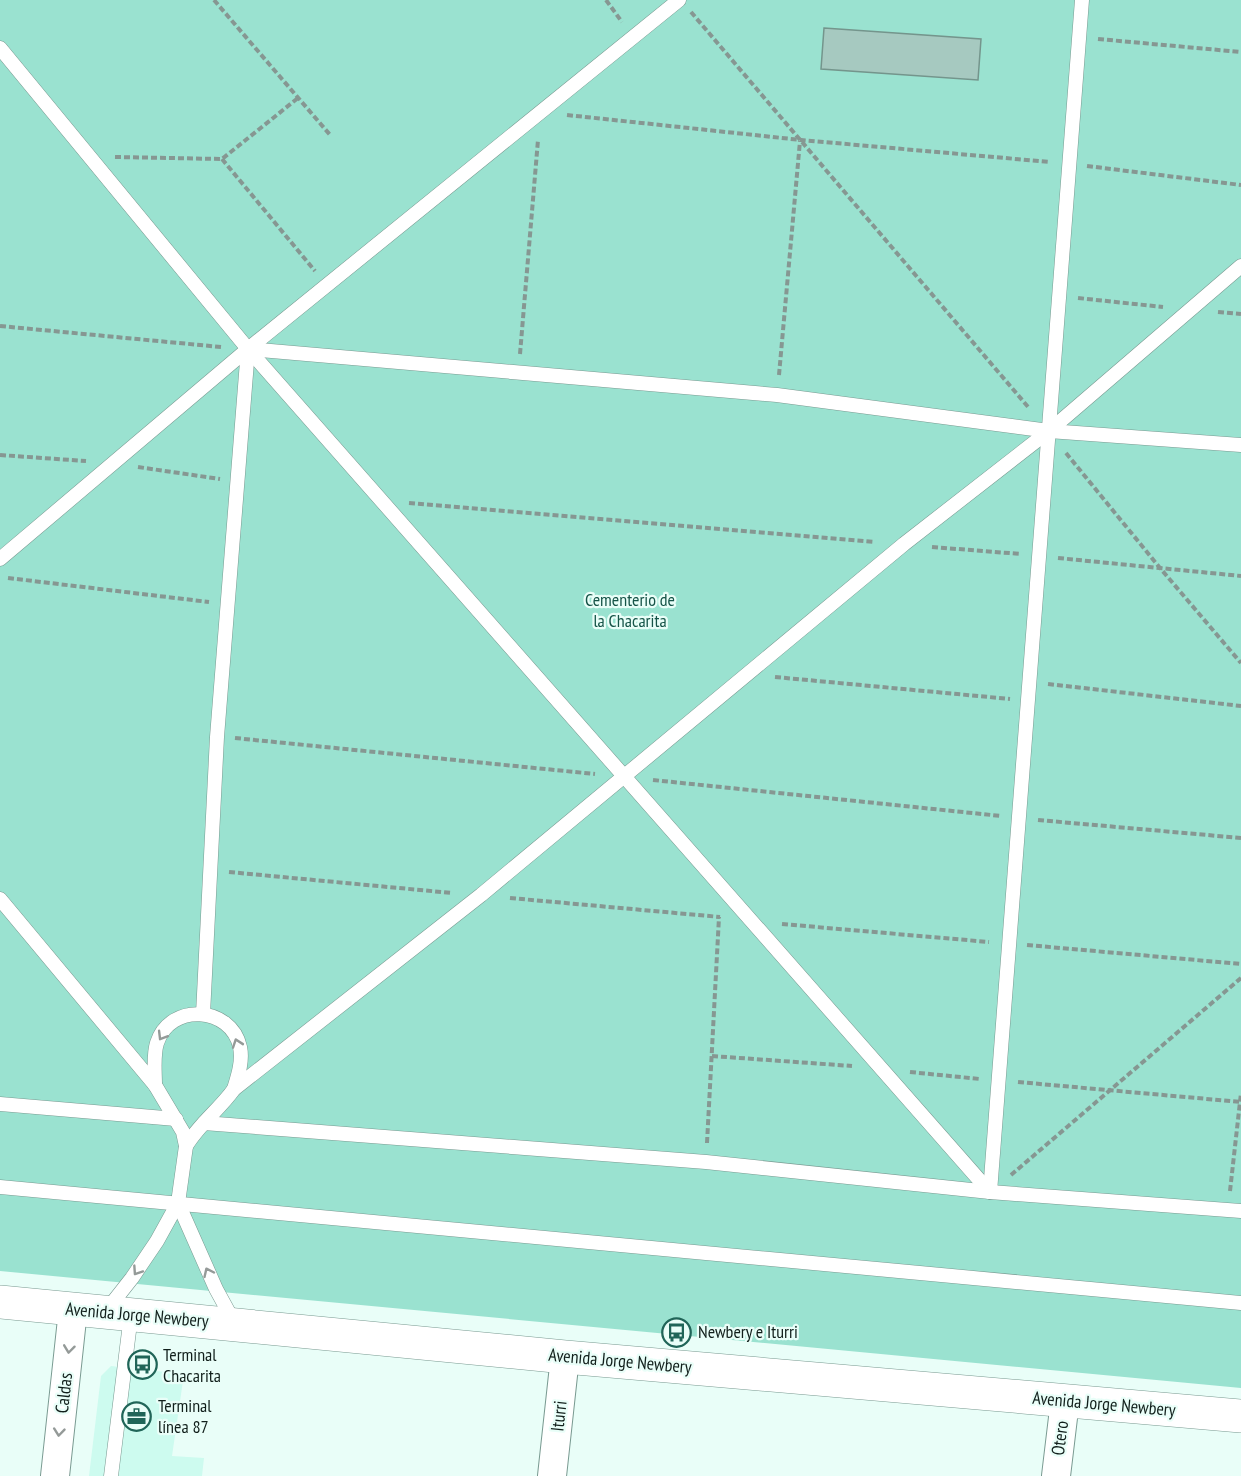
<svg xmlns="http://www.w3.org/2000/svg" width="1241" height="1476" viewBox="0 0 1241 1476" font-family="'PT Sans Narrow',sans-serif">
	<rect width="100%" height="100%" fill="#e9fef8"/>
	<polygon fill="#cdfbef" points="111,1366 184,1374 172,1456 204,1458 202,1476 89,1476 101,1376"/>
	<polygon fill="#9ae2d0" points="0,0 1241,0 1241,1388 0,1271"/>
	<polygon fill="#a6c9c0" stroke="#74958c" stroke-width="1.5" points="824,28 981,39 978,80 821,69"/>
	<g fill="none" stroke-linecap="round" stroke-linejoin="round">
		<defs>
			<g id="service">
				<polyline points="0,48 248,349 990,1192"/>
				<polyline points="248,349 777,395 1049,431 1241,445"/>
				<polyline points="0,559 248,349 679,0"/>
				<polyline points="0,899 155,1085 183,1132 186,1146 178,1203 157,1241 132,1278 106,1311"/>
				<polyline points="203,1014 217,737 248,349"/>
				<path d="M155,1085C155,1072 153,1055 157,1043C170,1002 231,1006 240,1047C243,1061 238,1076 234,1089"/>
				<polyline points="0,1104 176,1119"/>
				<polyline points="204,1123 706,1162 990,1192 1241,1211"/>
				<path d="M186,1146C199,1124 220,1109 234,1089L481,895L904,544L1049,431L1241,266"/>
				<polyline points="0,1187 1241,1303"/>
				<polyline points="990,1192 1082,0"/>
				<polyline points="178,1203 216,1289 234,1322"/>
				<polyline points="111,1476 131,1315"/>
			</g>
			<g id="minor">
				<polyline points="55,1476 73,1310"/>
				<polyline points="552,1476 565,1357"/>
				<polyline points="1056,1476 1065,1401"/>
			</g>
			<polyline id="secondary" points="0,1302 565,1357 1241,1416"/>
		</defs>
		<use href="#service" stroke="#799a91" stroke-width="15"/>
		<use href="#minor" stroke="#799a91" stroke-width="30"/>
		<use href="#secondary" stroke="#799a91" stroke-width="34"/>
		<g stroke="#869792" stroke-width="4" stroke-dasharray="6 3" stroke-linecap="butt">
			<polyline points="214,0 331,136"/>
			<polyline points="606,0 622,22"/>
			<polyline points="691,12 1029,408"/>
			<polyline points="1098,39 1241,52"/>
			<polyline points="567,115 801,140 1050,162"/>
			<polyline points="115,157 222,159 298,98"/>
			<polyline points="222,159 315,271"/>
			<polyline points="1087,166 1241,185"/>
			<polyline points="1078,298 1163,307"/>
			<polyline points="1218,312 1241,314"/>
			<polyline points="0,326 221,347"/>
			<polyline points="520,354 538,140"/>
			<polyline points="779,375 800,141"/>
			<polyline points="1066,453 1160,568 1241,663"/>
			<polyline points="0,455 86,461"/>
			<polyline points="138,467 220,479"/>
			<polyline points="409,503 874,542"/>
			<polyline points="932,547 1021,554"/>
			<polyline points="1058,558 1241,576"/>
			<polyline points="8,578 209,602"/>
			<polyline points="775,677 1010,699"/>
			<polyline points="1048,684 1241,706"/>
			<polyline points="235,738 595,774"/>
			<polyline points="653,780 1001,816"/>
			<polyline points="1038,820 1241,838"/>
			<polyline points="229,872 452,893"/>
			<polyline points="510,898 720,917"/>
			<polyline points="782,924 989,942"/>
			<polyline points="1027,945 1241,964"/>
			<polyline points="712,1056 852,1066"/>
			<polyline points="910,1072 980,1079"/>
			<polyline points="1018,1082 1241,1102"/>
			<polyline points="707,1143 719,917"/>
			<polyline points="1011,1175 1241,978"/>
			<polyline points="1230,1191 1241,1093"/>
		</g>
		<use href="#service" stroke="#fff" stroke-width="14"/>
		<use href="#minor" stroke="#fff" stroke-width="28"/>
		<use href="#secondary" stroke="#fff" stroke-width="33"/>
	</g>
	<defs><path id="oneway-chevron" d="M-2-3.5L2.5 0L-2 3.5" fill="none" stroke-width="1.6" stroke-linecap="round" stroke-linejoin="round" transform="scale(1.5)"/></defs>
	<g stroke="#949a98">
		<use href="#oneway-chevron" transform="translate(162 1036) rotate(121)"/>
		<use href="#oneway-chevron" transform="translate(237 1043) rotate(-109)"/>
		<use href="#oneway-chevron" transform="translate(137 1271) rotate(124)"/>
		<use href="#oneway-chevron" transform="translate(208 1272) rotate(-115)"/>
		<use href="#oneway-chevron" transform="translate(69 1349) rotate(97)"/>
		<use href="#oneway-chevron" transform="translate(59 1432) rotate(96)"/>
	</g>
	<defs>
		<symbol id="bus-ring" viewBox="-11 -11 22 22"><circle r="9.5" fill="#e9fef8" stroke="#206558" stroke-width="1.5"/><path d="M-5-6H5V4H4V6H2V4H-2V6H-4V4H-5ZM-3.5-4V0h7V-4ZM-3.5 1.2v1.5H-2V1.2ZM2 1.2v1.5H3.5V1.2Z" fill="#206558"/></symbol>
		<symbol id="office-ring" viewBox="-11 -11 22 22"><circle r="9.5" fill="#e9fef8" stroke="#206558" stroke-width="1.5"/><path d="M-6-3h4V-5.5h4V-3h4V5H-6ZM-1-4.5V-3h2v-1.5ZM-6 0V1H6V0Z" fill="#206558"/></symbol>
	</defs>
	<g fill-rule="evenodd">
		<use href="#bus-ring" x="660" y="1316" width="33" height="33"/>
		<use href="#bus-ring" x="126" y="1348" width="33" height="33"/>
		<use href="#office-ring" x="120" y="1400" width="33" height="33"/>
	</g>
	<g text-anchor="middle" stroke-width="4.5" stroke-linejoin="round" paint-order="stroke">
		<g font-size="18" fill="#165448" stroke="#e9fef8">
			<text x="630" y="606">Cementerio de<tspan x="630" dy="21">la Chacarita</tspan></text>
		</g>
		<g font-size="18" fill="#111f1b" stroke="#e9fef8">
			<text transform="translate(137 1315) rotate(5)" y="6">Avenida Jorge Newbery</text>
			<text transform="translate(620 1361) rotate(5)" y="6">Avenida Jorge Newbery</text>
			<text transform="translate(64 1393) rotate(-84)" y="6">Caldas</text>
			<text transform="translate(1104 1404) rotate(5)" y="6">Avenida Jorge Newbery</text>
			<text transform="translate(559 1416) rotate(-84)" y="6">Iturri</text>
			<text transform="translate(1060 1438) rotate(-83)" y="6">Otero</text>
		</g>
		<g font-size="18" fill="#111f1b" stroke="#e9fef8" text-anchor="start">
			<text x="698" y="1338">Newbery e Iturri</text>
			<text x="163" y="1361">Terminal<tspan x="163" dy="21">Chacarita</tspan></text>
			<text x="158" y="1412">Terminal<tspan x="158" dy="21">línea 87</tspan></text>
		</g>
	</g>
</svg>
